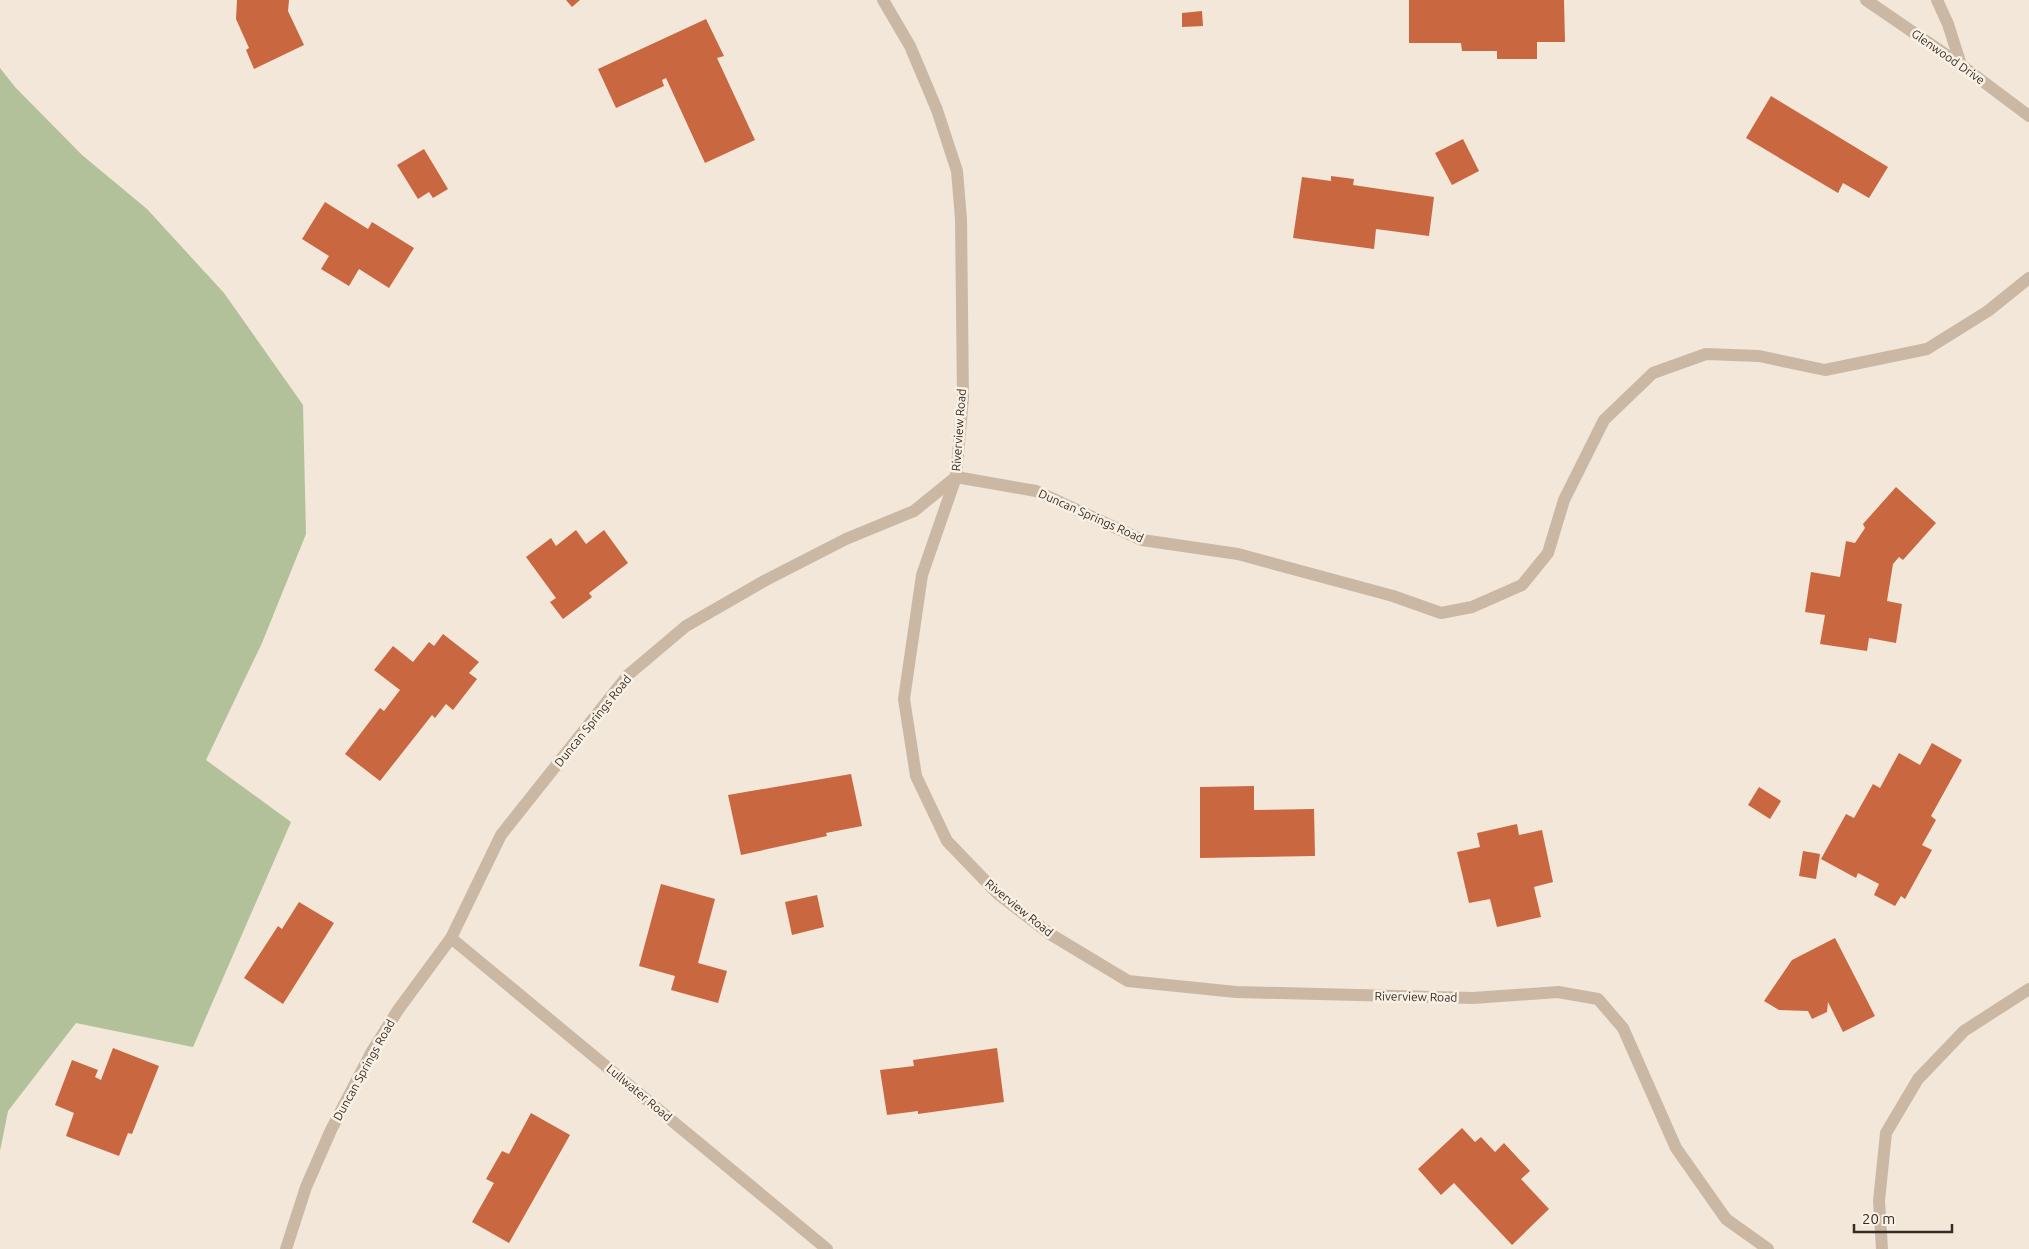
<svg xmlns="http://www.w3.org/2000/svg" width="2029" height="1249" viewBox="0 0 2029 1249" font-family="Ubuntu,sans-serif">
	<rect width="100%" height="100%" fill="#f2e7d9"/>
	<polygon fill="#b2c199" points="0,68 15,87 82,155 147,209 224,293 303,405 306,534 262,643 206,760 291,822 193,1047 76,1023 8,1111 0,1151"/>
	<g fill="#c96740">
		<polygon points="237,0 289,0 288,11 304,45 254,69 246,50 249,48 236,19"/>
		<polygon points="566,0 580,0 572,7"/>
		<polygon points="1409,0 1564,0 1565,42 1537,42 1537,59 1497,59 1497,51 1462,51 1461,43 1409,43"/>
		<polygon points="1202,11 1203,26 1182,27 1182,13"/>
		<polygon points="706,19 724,56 717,58 755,140 705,163 666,78 662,80 664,86 616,108 598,69"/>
		<polygon points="1771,96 1888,167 1869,198 1843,183 1838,193 1746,138"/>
		<polygon points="1463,139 1479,171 1452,185 1435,153"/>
		<polygon points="424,149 448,189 433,198 429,192 418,199 397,165"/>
		<polygon points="1331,176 1354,179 1353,185 1434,197 1429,236 1376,229 1374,249 1293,238 1302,177 1331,181"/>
		<polygon points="325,202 368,229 372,222 414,248 389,288 359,269 349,286 321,269 329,256 302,239"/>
		<polygon points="1896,487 1936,523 1903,560 1899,557 1893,564 1887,601 1902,604 1896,643 1869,638 1867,651 1820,644 1825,615 1805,612 1811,572 1840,577 1846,541 1855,543 1865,528 1863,524"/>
		<polygon points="576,530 586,544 604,530 628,563 589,593 592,597 563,619 550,602 556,598 526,557 551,538 556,546"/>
		<polygon points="443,634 479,662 469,673 477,679 453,710 446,704 435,718 432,715 380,781 345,754 380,708 384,711 400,690 374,670 393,646 413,662 429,642 434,646"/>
		<polygon points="1932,743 1962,760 1931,816 1936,820 1922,845 1932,850 1905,899 1901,896 1895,906 1874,895 1879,884 1858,873 1856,878 1821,859 1846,814 1854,818 1873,784 1880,788 1899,753 1920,765"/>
		<polygon points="851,774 862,826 826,833 827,836 741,855 728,795"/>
		<polygon points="1254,786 1254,810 1314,809 1315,856 1200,858 1200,787"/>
		<polygon points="1759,787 1781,801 1770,819 1748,805"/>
		<polygon points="1517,824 1519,835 1542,830 1553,882 1534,887 1541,917 1497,927 1490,899 1469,903 1457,852 1480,847 1477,833"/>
		<polygon points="1803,851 1820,854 1816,879 1799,876"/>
		<polygon points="661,884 715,899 698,963 727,971 718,1003 671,990 675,976 639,966"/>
		<polygon points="817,895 824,927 792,935 785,902"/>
		<polygon points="299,902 334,923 283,1004 244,978 278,926 282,929"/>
		<polygon points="1835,938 1875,1016 1843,1032 1828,1002 1827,1012 1812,1019 1808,1011 1779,1010 1764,1001 1792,960"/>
		<polygon points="113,1048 159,1066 132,1134 128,1133 119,1156 66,1136 74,1113 55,1105 72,1060 98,1070 95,1077 101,1080"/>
		<polygon points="997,1048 1004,1102 918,1114 918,1111 887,1115 880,1070 914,1066 913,1060"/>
		<polygon points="531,1113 570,1135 509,1243 472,1222 494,1183 486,1179 502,1151 509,1154"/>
		<polygon points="1462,1128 1475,1142 1481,1137 1495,1152 1504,1143 1530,1171 1521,1179 1549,1209 1512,1245 1454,1183 1441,1195 1418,1169"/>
	</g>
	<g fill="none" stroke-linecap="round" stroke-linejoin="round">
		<g stroke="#cab8a5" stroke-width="12">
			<polyline points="883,0 910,46 937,110 957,171 961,219 963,398 956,477 922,575 904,699 916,776 947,841 998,894 1050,934 1128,981 1236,992 1473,998 1558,992 1598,999 1623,1028 1676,1148 1726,1219 1768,1249"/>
			<polyline points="1866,0 1961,65 2029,116"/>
			<polyline points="1937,0 1948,24 1961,65"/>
			<polyline points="451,938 827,1249"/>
			<polyline points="286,1249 306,1187 331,1130 371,1053 398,1010 451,938 501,835 628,675 686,626 766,580 846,539 914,511 956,477 1036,491 1142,540 1238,554 1393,596 1441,613 1472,607 1522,585 1548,553 1564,500 1604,420 1653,373 1706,354 1759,356 1825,370 1927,349 1988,311 2029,278"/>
			<polyline points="1882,1249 1879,1201 1886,1133 1918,1079 1964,1031 2029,989"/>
		</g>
	</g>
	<g text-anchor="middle" stroke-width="5" stroke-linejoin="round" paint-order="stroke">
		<g font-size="12" fill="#362c26" stroke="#faf1e5">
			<text transform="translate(1948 57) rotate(35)" y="4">Glenwood Drive</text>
			<text transform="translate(959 430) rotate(-86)" y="4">Riverview Road</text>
			<text transform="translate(1091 516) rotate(24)" y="4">Duncan Springs Road</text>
			<text transform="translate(593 721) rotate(-51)" y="4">Duncan Springs Road</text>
			<text transform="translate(1019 908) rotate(39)" y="4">Riverview Road</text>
			<text transform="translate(1416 997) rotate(1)" y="4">Riverview Road</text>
			<text transform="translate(364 1070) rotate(-61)" y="4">Duncan Springs Road</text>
			<text transform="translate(639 1093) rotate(40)" y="4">Lullwater Road</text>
		</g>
	</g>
	<path d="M1854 1224v8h98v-8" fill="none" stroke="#362c26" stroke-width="2.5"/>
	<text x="1862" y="1224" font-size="15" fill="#362c26" stroke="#faf1e5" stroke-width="4" paint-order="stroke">20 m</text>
</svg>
